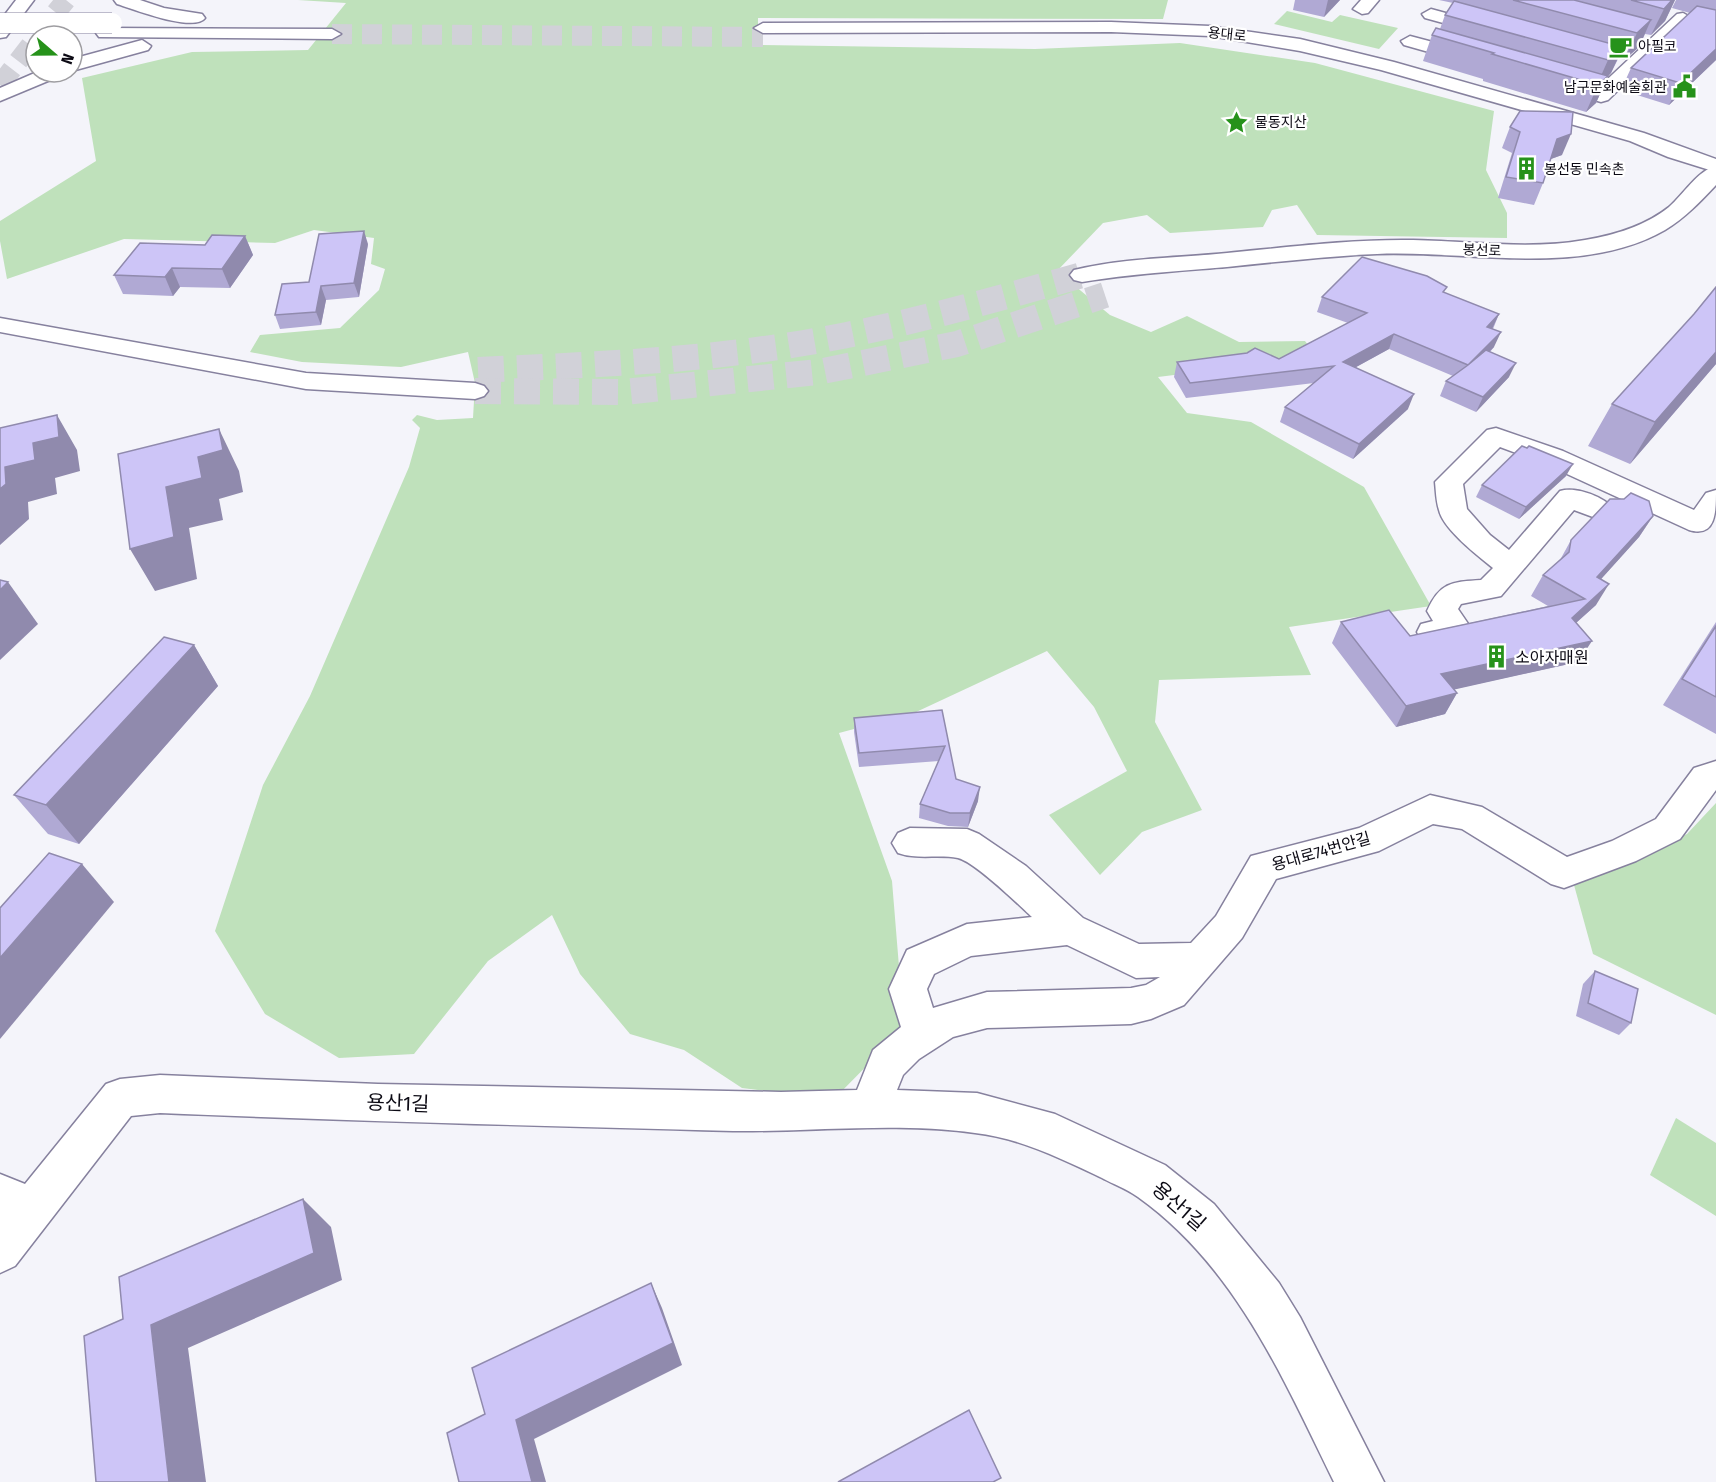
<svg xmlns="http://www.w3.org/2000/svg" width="1716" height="1482" viewBox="0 0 1716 1482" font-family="'Fira Sans Condensed','Noto Sans KR',sans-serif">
	<rect width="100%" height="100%" fill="#f4f4fa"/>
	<g fill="#bfe1bb">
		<polygon points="298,0 1168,0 1163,19 758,18 758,45 1035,49 1180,43 1315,63 1494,111 1486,170 1507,213 1507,238 1317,235 1297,205 1272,210 1263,227 1170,233 1147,215 1103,223 1057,271 1110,315 1151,332 1187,316 1239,342 1305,341 1317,357 1158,377 1187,413 1251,422 1364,487 1431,606 1289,627 1311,675 1159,680 1155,722 1202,810 1142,832 1100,875 1049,815 1127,771 1094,707 1047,651 914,713 839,733 892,881 904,1028 834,1099 742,1088 684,1050 630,1034 580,974 552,915 488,961 414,1054 339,1058 265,1014 215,931 263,785 310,696 409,467 420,428 412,420 417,415 437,420 473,418 475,383 468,352 401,367 302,362 250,352 260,335 340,328 379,290 385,269 371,264 374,238 314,230 275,243 124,239 7,279 0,241 0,221 96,161 82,78 192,52 308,50 346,3"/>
		<polygon points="1287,11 1332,22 1340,15 1398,28 1379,49 1274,24"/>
		<polygon points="1716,803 1716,1015 1593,954 1574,885 1687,834"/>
		<polygon points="1676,1118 1716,1143 1716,1216 1650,1175"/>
	</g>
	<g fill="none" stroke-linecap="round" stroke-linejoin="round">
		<polyline stroke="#d1d1d8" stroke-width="20" stroke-dasharray="20 10" stroke-linecap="butt" points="332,34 763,37"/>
		<g stroke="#d1d1d8" stroke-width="20" stroke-dasharray="20 10" stroke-linecap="butt">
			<polyline points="37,36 66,0"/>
			<polyline points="0,85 36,38"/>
		</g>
		<g stroke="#d1d1d8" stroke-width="26" stroke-dasharray="26 13" stroke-linecap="butt">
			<path d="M478,370C587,365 696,361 804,343C898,327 990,301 1082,275"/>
			<polyline points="475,391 624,392 818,372 957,344 1105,295"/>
		</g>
		<defs>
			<g id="minor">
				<polygon points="1361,0 1379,0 1368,13 1362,14 1353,9"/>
				<polygon points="1431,9 1493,26 1496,30 1487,35 1425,18 1422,14"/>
				<polygon points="1683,13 1692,18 1689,22 1608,100 1601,102 1549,87 1546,83 1556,77 1597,89 1677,14"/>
				<polygon points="1111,22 1210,26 1300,39 1394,62 1644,133 1716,159 1716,172 1668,157 1630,141 1381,70 1300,51 1210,36 1111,32 763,33 754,28 763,23"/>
				<polygon points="1410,36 1478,54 1480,58 1471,64 1404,45 1401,41"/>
				<path d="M1496,428L1563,451L1694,510L1706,493L1716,490C1716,512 1716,538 1689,530L1543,463L1500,447L1463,484L1467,509L1490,535L1509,550L1560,491C1576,486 1606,497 1615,511L1611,518L1601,520L1574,510L1501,596L1461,604L1458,609L1471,628L1467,636L1432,643L1421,640L1417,632L1421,624L1433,621L1427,611C1440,582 1452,582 1481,580L1493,568C1478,556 1443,529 1439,510C1436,501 1436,491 1435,482L1487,430Z"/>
				<path d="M1716,761V790L1680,839L1636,861L1564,888L1551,884L1462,829L1433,824L1379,851L1276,879L1242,938L1184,1005L1151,1019L1131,1024L987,1028L953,1037L919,1059L903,1075L897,1090L977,1093L1055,1114L1165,1165L1214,1204L1279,1283L1300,1317L1384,1482H1334C1283,1378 1235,1266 1138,1197C1127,1189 1113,1184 1102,1178C1062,1159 1020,1138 975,1133C896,1122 813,1132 733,1131C542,1126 351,1121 160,1113L131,1116L15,1266L0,1273V1174L25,1184L106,1084L120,1079L160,1075L378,1084L781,1092L857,1090L873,1050L901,1027L889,989L907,950L967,924L1032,917C1018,904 975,862 958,858C938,854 918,860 898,853L892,843L898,833L910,828L967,829L979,834L1026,866L1083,918L1139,944L1191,943L1216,916L1251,856L1359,828L1430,795L1482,807L1567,857L1612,841L1656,819L1694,768ZM1067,945L1136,978L1160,977L1146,985L1131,988L987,992L933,1008L927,989L934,974L971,956Z"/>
			</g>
			<g id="major">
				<path d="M1716,166V185C1701,201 1685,218 1665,230C1581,278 1468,250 1377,254C1327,256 1277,262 1227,267C1179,271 1130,274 1082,282L1074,280L1070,275L1074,270C1124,258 1176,258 1227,253C1289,247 1351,239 1413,240C1470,241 1529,250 1585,240C1615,235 1645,226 1669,207C1683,195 1698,170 1716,166Z"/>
				<polygon points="0,318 306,373 475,383 484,386 488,391 484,396 475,399 306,389 0,332"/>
			</g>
			<g id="highway">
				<polygon points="16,0 34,0 6,37 0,38 0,21"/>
				<path d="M114,0H140L164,8L202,14L205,18C194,33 133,9 117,4Z"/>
				<polygon points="105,28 332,29 341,34 332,39 99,37 96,33 99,29"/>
				<polygon points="142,40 151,46 148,50 72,71 72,59"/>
				<polygon points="37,72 62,72 60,76 0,101 0,88"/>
			</g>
		</defs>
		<use href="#minor" stroke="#86819e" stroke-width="3"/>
		<use href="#major" stroke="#86819e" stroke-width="3"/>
		<use href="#highway" stroke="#86819e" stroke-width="3"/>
		<use href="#minor" fill="#fff" fill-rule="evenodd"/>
		<use href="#major" fill="#fff" fill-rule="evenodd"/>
		<use href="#highway" fill="#fff" fill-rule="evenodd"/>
		<defs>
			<polyline id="highway-bridge" points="0,23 112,23"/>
		</defs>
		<use href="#highway-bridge" stroke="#86819e" stroke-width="21" stroke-linecap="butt"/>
		<use href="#highway-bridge" stroke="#fff" stroke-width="20"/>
	</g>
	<g fill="#b0a9d4">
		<polygon points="1295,0 1340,0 1324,17 1293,10"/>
		<polygon points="1439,0 1675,0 1665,21 1651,35 1645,34 1639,47 1624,60 1618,59 1611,73 1608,76 1596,103 1586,112 1483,81 1483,79 1423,61 1432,35 1440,29 1445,15 1453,3"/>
		<polygon points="1676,0 1716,0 1716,60 1669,105 1621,90 1631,68 1690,13 1672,8"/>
		<polygon points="1510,127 1562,155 1551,159 1543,183 1534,205 1498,198 1512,153 1502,148"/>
		<polygon points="245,236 253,255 230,288 180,287 173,296 123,294 114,275 205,245"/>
		<polygon points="368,244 359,297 326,300 321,325 280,329 275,315 309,282"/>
		<polygon points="1716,287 1716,364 1630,464 1588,446 1612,404 1694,314"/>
		<polygon points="1445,293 1499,314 1493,329 1494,347 1490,352 1509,377 1476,412 1440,396 1446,381 1453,376 1389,349 1356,367 1408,409 1353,459 1280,422 1285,407 1314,383 1186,398 1174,377 1177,362 1279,359 1348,323 1317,312 1322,297"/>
		<polygon points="1566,476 1519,519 1476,497 1482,485"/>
		<polygon points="1653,516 1639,537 1601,579 1596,605 1576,623 1578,662 1454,689 1457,693 1445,714 1396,727 1332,643 1341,622 1410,636 1548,606 1531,596 1543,575 1560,560 1571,540"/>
		<polygon points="1716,622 1716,734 1663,705"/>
		<polygon points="194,645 218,686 79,844 48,834 14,795"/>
		<polygon points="942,710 956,779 978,801 968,827 948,826 919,818 920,804 939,761 859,767 854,732 854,718"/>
		<polygon points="1595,971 1631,1023 1619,1035 1576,1016 1583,984"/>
	</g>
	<g fill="#908aad">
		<polygon points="1328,0 1340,0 1324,17"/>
		<polygon points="1672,0 1675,0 1665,21 1651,35 1664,9"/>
		<polygon points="1651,20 1639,47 1624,60 1637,33"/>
		<polygon points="1623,47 1611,73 1608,76 1596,103 1586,112 1598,85 1605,79 1596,87 1608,60"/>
		<polygon points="1716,49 1716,60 1669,105 1680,83"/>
		<polygon points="1571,134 1562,155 1548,160 1557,139"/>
		<polygon points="364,231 368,244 359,297 354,283"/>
		<polygon points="245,236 253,255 230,288 222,269"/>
		<polygon points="172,268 180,287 173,296 165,277"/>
		<polygon points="321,286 326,300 321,325 316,312"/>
		<polygon points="1499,314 1492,329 1487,327"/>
		<polygon points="1501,332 1494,347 1461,380 1468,365"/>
		<polygon points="1394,334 1389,349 1338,377 1343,362"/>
		<polygon points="1716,352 1716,364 1630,464 1655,422"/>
		<polygon points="1516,363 1509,377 1476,412 1483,397"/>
		<polygon points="1414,394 1408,409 1353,459 1359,444"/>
		<polygon points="57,415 77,450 80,471 55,478 57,494 28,502 29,519 0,545 0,489 5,467 33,443"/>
		<polygon points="219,429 239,471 243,492 219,499 223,520 189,528 197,579 155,591 130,549 166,487 198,457"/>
		<polygon points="1573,464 1566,476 1519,519 1526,507"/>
		<polygon points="1653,516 1639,537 1584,598 1597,577"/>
		<polygon points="8,582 38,624 0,660 0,590"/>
		<polygon points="1609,584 1596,605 1558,639 1572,618"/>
		<polygon points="1592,641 1578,662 1430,695 1441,674"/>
		<polygon points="194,645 218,686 79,844 46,805"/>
		<polygon points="1457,693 1445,714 1396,727 1406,706"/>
		<polygon points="980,787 978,801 968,827 970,813"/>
		<polygon points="82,864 114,902 0,1039 0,958"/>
		<polygon points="303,1199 331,1227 342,1280 188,1348 206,1482 169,1482 151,1325"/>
		<polygon points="651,1283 662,1308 682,1365 534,1439 546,1482 532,1482 516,1420"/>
	</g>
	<g fill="#cdc5f7" stroke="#908aad" stroke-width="1.5">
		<polygon points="1513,0 1574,0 1651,20 1637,33"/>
		<polygon points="1631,0 1672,0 1664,9"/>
		<polygon points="1454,1 1623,47 1608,60 1445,15"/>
		<polygon points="1697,6 1716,10 1716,49 1680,83 1631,68"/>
		<polygon points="1436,28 1608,76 1598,85 1492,54 1494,53 1432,35"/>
		<polygon points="1520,111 1573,112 1571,134 1557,139 1543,183 1506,177 1520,132 1510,127"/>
		<polygon points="364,231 354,283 321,286 316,312 275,315 282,284 309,282 319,234"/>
		<polygon points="212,235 245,236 222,269 172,268 165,277 114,275 140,243 205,245"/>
		<polygon points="1362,257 1427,276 1447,287 1443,292 1499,314 1487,327 1501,332 1468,365 1486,350 1516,363 1483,397 1446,381 1468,365 1394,334 1343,362 1414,394 1359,444 1285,407 1334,366 1190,383 1177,362 1247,353 1255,348 1279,359 1367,313 1322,297"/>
		<polygon points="1716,287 1716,352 1655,422 1612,404 1694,314"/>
		<polygon points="57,415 59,437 33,443 35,460 5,467 6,484 0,489 0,428"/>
		<polygon points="219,429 223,450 198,457 202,478 166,487 174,537 130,549 118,454"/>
		<polygon points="1522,446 1527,448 1529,446 1573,464 1526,507 1482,485"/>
		<polygon points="1631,493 1649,501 1653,516 1597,577 1609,584 1572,618 1592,641 1441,674 1457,693 1406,706 1341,622 1389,610 1410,636 1585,599 1543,575 1569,552 1571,540 1610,499 1624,499"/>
		<polygon points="0,580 8,582 0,590"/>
		<polygon points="1716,626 1716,697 1682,679"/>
		<polygon points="164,637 194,645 46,805 14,795"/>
		<polygon points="942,710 956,779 980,787 970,813 950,813 920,804 945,746 859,753 854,718"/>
		<polygon points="49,853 82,864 0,958 0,908"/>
		<polygon points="1595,971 1638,989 1631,1023 1588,1003"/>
		<polygon points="303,1199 314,1253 151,1325 169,1482 96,1482 84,1336 123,1319 119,1277"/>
		<polygon points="651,1283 673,1343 516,1420 532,1482 459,1482 447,1433 485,1414 472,1368"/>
		<polygon points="969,1410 1001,1478 993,1482 838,1482"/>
	</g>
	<defs>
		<symbol id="cafe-bare" viewBox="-9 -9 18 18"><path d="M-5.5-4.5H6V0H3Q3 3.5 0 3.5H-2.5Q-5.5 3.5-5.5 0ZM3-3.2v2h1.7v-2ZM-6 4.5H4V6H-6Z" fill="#26921a" stroke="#fff" stroke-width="2.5" paint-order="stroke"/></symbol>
		<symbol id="civic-bare" viewBox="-9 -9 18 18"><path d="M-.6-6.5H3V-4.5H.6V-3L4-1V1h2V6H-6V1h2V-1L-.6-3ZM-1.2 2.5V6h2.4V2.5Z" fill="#26921a" stroke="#fff" stroke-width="2.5" paint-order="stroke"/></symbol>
		<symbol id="sight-bare" viewBox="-9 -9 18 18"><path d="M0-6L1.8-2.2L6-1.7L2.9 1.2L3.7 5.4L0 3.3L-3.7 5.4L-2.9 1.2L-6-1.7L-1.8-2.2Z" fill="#26921a" stroke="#fff" stroke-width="2.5" paint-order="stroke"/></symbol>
		<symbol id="building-bare" viewBox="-9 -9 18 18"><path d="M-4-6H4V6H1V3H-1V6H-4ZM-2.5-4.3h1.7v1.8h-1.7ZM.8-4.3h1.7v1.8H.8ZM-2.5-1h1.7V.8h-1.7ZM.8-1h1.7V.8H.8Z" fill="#26921a" stroke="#fff" stroke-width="2.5" paint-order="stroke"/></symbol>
	</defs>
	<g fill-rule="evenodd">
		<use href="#cafe-bare" x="1604" y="30" width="33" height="33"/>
		<use href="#civic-bare" x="1668" y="70" width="33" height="33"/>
		<use href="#sight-bare" x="1220" y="106" width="33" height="33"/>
		<use href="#building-bare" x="1510" y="152" width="33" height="33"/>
		<use href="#building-bare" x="1480" y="640" width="33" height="33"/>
	</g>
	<g text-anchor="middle" stroke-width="4.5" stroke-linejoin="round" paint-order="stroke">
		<g font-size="14" fill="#0c0a14" stroke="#fff">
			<text transform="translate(1227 34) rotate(6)" y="5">용대로</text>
			<text transform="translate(1482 250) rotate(2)" y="5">봉선로</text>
		</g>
		<g font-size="14" fill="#0c0a14" stroke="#fff" text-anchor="start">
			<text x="1638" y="51">아필코</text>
			<text x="1667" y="92" text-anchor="end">남구문화예술회관</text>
			<text x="1255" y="127">물동지산</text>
			<text x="1544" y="174">봉선동 민속촌</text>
		</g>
		<g font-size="16" fill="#0c0a14" stroke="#fff" text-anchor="start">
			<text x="1515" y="663">소아자매원</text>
		</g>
		<g font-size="16" fill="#0c0a14" stroke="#fff">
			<text transform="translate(1321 851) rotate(-16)" y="6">용대로74번안길</text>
		</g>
		<g font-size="20" fill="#0c0a14" stroke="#fff">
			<text transform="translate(398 1103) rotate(2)" y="7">용산1길</text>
			<text transform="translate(1179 1206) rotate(41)" y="7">용산1길</text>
		</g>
	</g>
	<g transform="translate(54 54) rotate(110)"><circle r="28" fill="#ffffff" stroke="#9e9da1" stroke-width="1.5"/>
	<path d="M0-4.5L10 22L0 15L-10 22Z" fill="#26921a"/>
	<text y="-9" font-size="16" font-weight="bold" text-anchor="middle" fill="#0c0a14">N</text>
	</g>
</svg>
